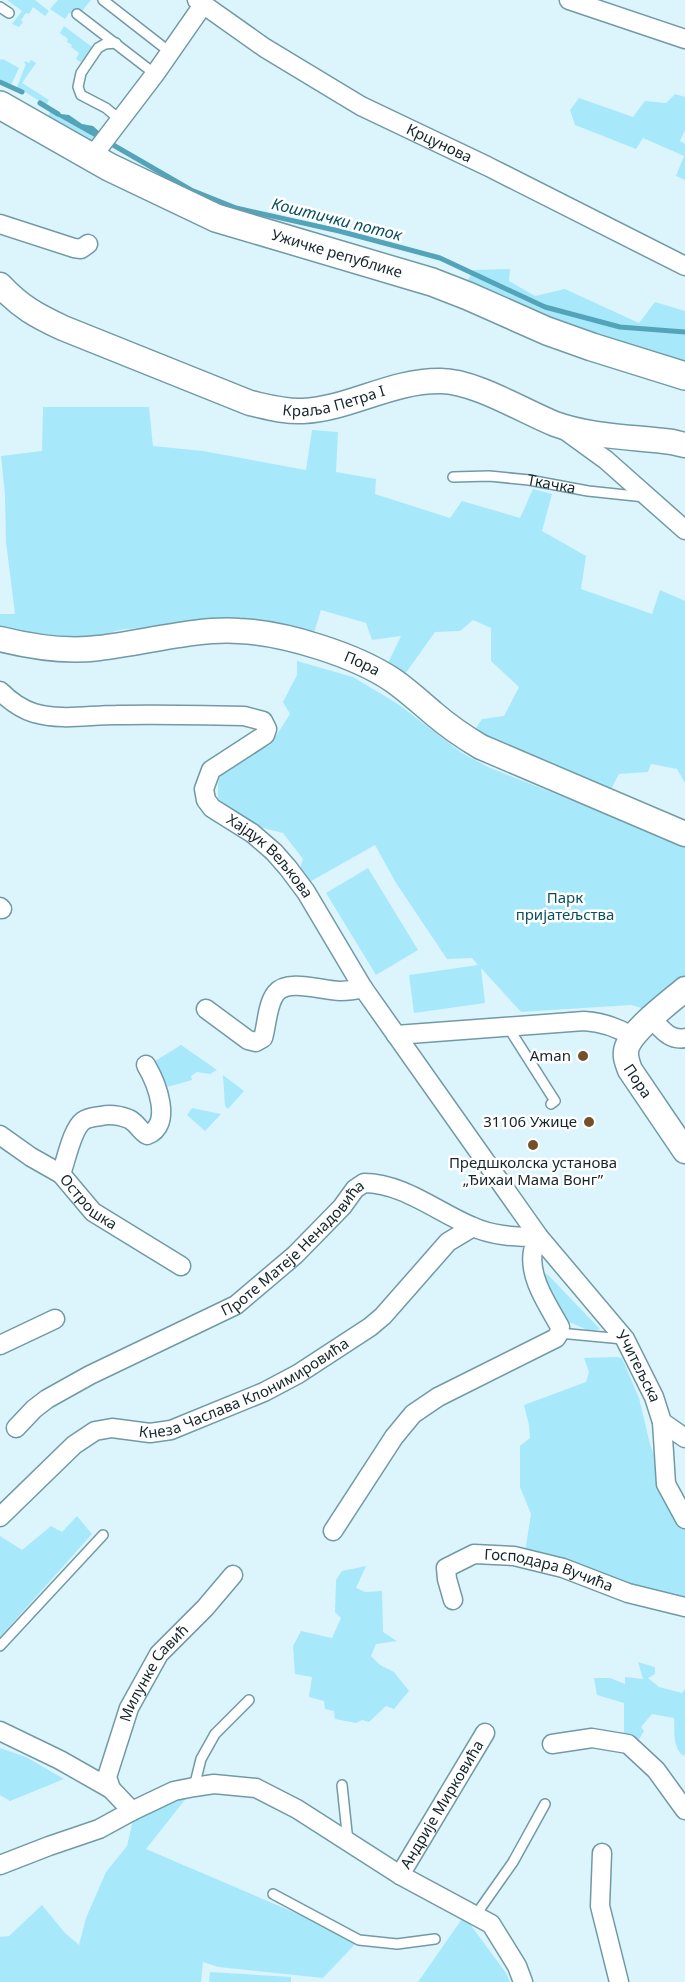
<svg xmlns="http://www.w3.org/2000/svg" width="685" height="1982" viewBox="0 0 685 1982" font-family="'Noto Sans',sans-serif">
	<rect width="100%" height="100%" fill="#dcf5fd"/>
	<g fill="#a8e8fb">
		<polygon points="7,0 35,0 49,11 45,16 33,7 29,14 26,13 21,20 23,22 19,27 12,24 22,11"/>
		<polygon points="58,0 91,0 82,11 81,10 77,14 69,13 65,19 50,9"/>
		<polygon points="64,26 92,47 82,63 76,59 79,53 71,47 72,45 67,42 68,39 60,33"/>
		<polygon points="0,59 2,60 3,59 19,68 11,85 0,79"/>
		<polygon points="31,60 36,63 22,83 49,100 46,105 17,87 26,64 24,63 25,61 29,63"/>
		<polygon points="675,94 685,97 685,130 680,141 685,144 685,180 676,176 684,156 643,138 636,149 575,125 570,110 579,98 633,117 645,101 666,103"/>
		<polygon points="50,112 98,139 91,148 46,120"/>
		<polygon points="510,269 509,281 535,296 565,289 639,323 655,302 685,311 685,365 540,316 467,282 473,270"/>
		<polygon points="43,407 149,407 153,446 203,451 306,470 312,430 338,432 336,472 376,479 375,494 450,518 462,501 520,518 533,489 552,494 542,531 586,556 581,589 652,614 660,590 685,601 685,783 677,769 651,764 648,772 619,774 611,789 519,755 474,731 482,719 504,716 519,687 491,661 491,628 473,620 460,631 435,632 403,677 387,665 401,636 372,640 366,623 321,610 314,633 306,634 175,626 124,629 87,639 43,637 0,629 0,614 15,614 6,542 5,495 1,456 42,451"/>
		<polygon points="297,661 353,677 398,704 462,753 488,767 685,845 685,976 645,1009 631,1005 521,1012 481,968 485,1003 414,1013 409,975 478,965 472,958 447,959 396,883 375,845 306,884 299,871 303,859 283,833 252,825 236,817 218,798 218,783 222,771 235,760 270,745 290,714 283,702 297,675"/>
		<polygon points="368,868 418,950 376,975 326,893"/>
		<polygon points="181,1045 217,1070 210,1074 197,1072 191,1076 192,1080 164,1088 152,1063"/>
		<polygon points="223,1075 244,1091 228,1109 225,1106"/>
		<polygon points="192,1108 221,1114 205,1131 187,1115"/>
		<polygon points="540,1270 549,1276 600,1329 590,1331 569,1322 554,1308"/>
		<polygon points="617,1357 622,1358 639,1398 650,1444 672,1506 685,1529 685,1600 627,1585 525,1552 531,1514 520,1487 520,1446 530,1438 529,1425 524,1405 586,1382 589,1372 584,1358"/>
		<polygon points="77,1516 92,1534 0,1637 0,1536 22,1550 51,1526 62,1532"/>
		<polygon points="366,1566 356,1588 365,1592 382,1591 383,1632 397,1641 376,1644 371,1656 380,1665 394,1672 409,1691 394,1709 386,1706 369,1722 362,1720 356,1723 335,1719 334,1711 325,1709 324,1701 309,1697 312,1677 295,1674 293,1646 301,1631 332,1638 341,1618 335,1612 336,1580 342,1571"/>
		<path d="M638,1662L655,1667V1674L648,1678L659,1687L682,1693L685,1689V1754L683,1756C672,1746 675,1731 674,1718L652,1714L641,1727L644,1731L636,1744L624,1742V1703L597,1695L594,1678H610L625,1684V1677L643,1679Z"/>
		<polygon points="0,1748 26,1757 64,1779 10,1801 0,1795"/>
		<polygon points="188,1796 146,1849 359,1940 323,1978 218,1967 203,1962 201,1982 0,1982 0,1937 9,1936 42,1905 65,1933 79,1945 86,1918 106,1872 127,1846 133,1820"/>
		<polygon points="464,1916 506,1973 510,1982 418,1982"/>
		<polygon points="210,1972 291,1977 291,1982 209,1982"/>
	</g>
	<polygon fill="#54a4b9" points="52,109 61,114 69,115 82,124 93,126 102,134 98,139 50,112"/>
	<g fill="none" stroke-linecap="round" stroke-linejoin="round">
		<g stroke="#54a4b9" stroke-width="5">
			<polyline points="0,82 22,92"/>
			<polyline points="40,103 58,114"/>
			<polyline points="108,142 191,190 236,208 339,231 440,258 545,307 620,327 685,332"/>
		</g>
		<defs>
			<g id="lane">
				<polyline points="103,0 162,46"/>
				<polyline points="0,7 9,13"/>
				<polyline points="77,14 155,74"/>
				<polyline points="116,43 105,44 98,48 81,73 78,87 81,95 106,108 119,119"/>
				<path id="s1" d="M453,477L489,476L529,480L588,491L645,497"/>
				<polyline points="508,1027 555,1101 551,1104"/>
				<polyline points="559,1333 623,1339"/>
				<polyline points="0,1646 103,1535"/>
				<polyline points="342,1785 348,1842"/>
				<polyline points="194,1787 201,1759 215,1734 249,1700"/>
				<polyline points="273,1894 359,1940 397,1944 435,1939"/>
				<polyline points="475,1916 513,1862 545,1804"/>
			</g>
			<g id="street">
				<path id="s2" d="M197,0L265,48L361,106L487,166L685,266"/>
				<polyline points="569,0 685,39"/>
				<polyline points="91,158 155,74 203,5"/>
				<polyline points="0,224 74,248 81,249 88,244"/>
				<polyline points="566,431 606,460 685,530"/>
				<path id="s3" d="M0,691C10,701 21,709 34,713C62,721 88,715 116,715C159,714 202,715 244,716L263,721L267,729L265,735L211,770L204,789L206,800L212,808L252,833L274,852L288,868L306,892L363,988L539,1237L625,1339L654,1397L662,1422L666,1484L685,1519"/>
				<polyline points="0,907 2,909"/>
				<path d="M206,1009L248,1040L256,1042L263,1038C267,1025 267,1004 276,993C288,978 323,991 340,991C348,991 355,990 363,988"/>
				<path d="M651,1018C661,1028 669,1041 685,1038"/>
				<path d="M396,1035L584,1021C602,1022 617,1027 633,1037"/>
				<path id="s4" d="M0,1135L31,1157L61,1174L93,1212L181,1266"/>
				<path d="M61,1174C66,1161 72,1129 83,1121C88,1117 94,1117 101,1116C110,1114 121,1116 129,1119C137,1123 140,1131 147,1135C174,1125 156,1082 146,1065"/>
				<polyline points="0,1345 55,1319"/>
				<polyline points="662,1422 685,1438"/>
				<path id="s5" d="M16,1428L34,1409L47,1399L90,1375L236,1305L295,1255L342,1207L355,1189L364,1183C402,1183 436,1211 471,1226C492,1236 516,1237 539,1237C537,1241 534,1246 533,1251C528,1277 548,1305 560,1327L559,1333L556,1338L438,1397L413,1414L394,1437L333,1531"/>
				<path id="s6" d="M0,1517L74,1445L95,1431L112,1428L150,1433L171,1430L264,1392L298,1374L370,1327L383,1316L448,1242L473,1227"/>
				<path id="s7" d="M453,1600L447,1579L446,1568L474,1554L514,1556L563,1568L628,1593L685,1607"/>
				<polyline points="0,1731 60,1760 111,1789 132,1811 174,1791 194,1787 214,1784 256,1788 297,1809 400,1875 491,1924 517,1966 523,1982"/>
				<polyline points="552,1744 592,1738 628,1744 656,1770 685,1810"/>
				<path id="s8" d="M111,1789L107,1777L129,1708L159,1654L205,1608L233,1575"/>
				<polyline points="602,1853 600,1906 619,1982"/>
				<polyline points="0,1865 49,1846 99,1829 132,1811"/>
				<path id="s9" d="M400,1875L485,1733"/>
			</g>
			<g id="secondary">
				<path id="s10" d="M0,285C21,307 35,315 63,328L250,403C268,407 285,412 303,411C349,409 392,380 441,381C474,381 523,411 555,424C591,437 634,437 672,442L685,445"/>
				<path id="s11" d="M0,639C32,647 67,652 99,648C143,643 196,628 239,631C285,633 356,655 394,681C408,691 420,702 433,713C448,726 464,737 481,747L685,834"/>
				<path id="s12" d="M685,989C670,1002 633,1029 627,1047C624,1055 627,1062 630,1070L685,1151"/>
			</g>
			<g id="primary">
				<path id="s13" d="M0,105L109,167L216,218L432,282L468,296L547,331L592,347L685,376"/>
			</g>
		</defs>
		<use href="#lane" stroke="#719aa5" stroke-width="12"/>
		<use href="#street" stroke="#719aa5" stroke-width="21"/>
		<use href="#secondary" stroke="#719aa5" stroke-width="27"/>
		<use href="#primary" stroke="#719aa5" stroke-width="30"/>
		<use href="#lane" stroke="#fff" stroke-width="9"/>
		<use href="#street" stroke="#fff" stroke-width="18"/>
		<use href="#secondary" stroke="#fff" stroke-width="24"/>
		<use href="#primary" stroke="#fff" stroke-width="27"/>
	</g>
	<g fill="#74512a" stroke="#fff" stroke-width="2">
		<circle cx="583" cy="1056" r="6"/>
		<circle cx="589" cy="1122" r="6"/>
		<circle cx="533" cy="1145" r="6"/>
	</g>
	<g text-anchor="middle" stroke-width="5" stroke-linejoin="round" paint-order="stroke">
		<g font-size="15" fill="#15262b" stroke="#fff">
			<text dy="5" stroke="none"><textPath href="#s2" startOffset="282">Крцунова</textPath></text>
			<text dy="5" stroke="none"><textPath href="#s13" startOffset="370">Ужичке републике</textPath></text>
			<text dy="5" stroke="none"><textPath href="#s10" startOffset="364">Краља Петра I</textPath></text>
			<text dy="5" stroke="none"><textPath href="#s1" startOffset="99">Ткачка</textPath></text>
			<text dy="5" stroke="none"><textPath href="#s11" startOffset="369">Пора</textPath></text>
			<text dy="5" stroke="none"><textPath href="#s3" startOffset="468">Хајдук Вељкова</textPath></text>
			<text dy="5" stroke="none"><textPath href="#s12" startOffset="120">Пора</textPath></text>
			<text dy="5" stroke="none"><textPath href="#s4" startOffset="112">Острошка</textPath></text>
			<text dy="5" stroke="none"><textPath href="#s5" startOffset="334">Проте Матеје Ненадовића</textPath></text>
			<text dy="5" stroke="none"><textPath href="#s3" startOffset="1100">Учитељска</textPath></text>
			<text dy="5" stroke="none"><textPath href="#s6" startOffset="288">Кнеза Часлава Клонимировића</textPath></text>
			<text dy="5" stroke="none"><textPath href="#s7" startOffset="141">Господара Вучића</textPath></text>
			<text dy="5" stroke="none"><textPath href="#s8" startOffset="128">Милунке Савић</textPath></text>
			<text dy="5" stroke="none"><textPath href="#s9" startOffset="82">Андрије Мирковића</textPath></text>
		</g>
		<g font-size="15" fill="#08505f" stroke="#fff">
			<text x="565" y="903">Парк<tspan x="565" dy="17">пријатељства</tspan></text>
		</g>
		<g font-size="15" fill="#15262b" stroke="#fff" text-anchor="end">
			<text x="571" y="1061">Aman</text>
			<text x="577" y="1127">31106 Ужице</text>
			<text x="533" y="1168" text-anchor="middle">Предшколска установа<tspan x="533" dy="17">„Ђихаи Мама Вонг”</tspan></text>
		</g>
		<g font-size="16" font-style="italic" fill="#074f5f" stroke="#fff">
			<text transform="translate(337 219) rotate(14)" y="6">Коштички поток</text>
		</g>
	</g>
</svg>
